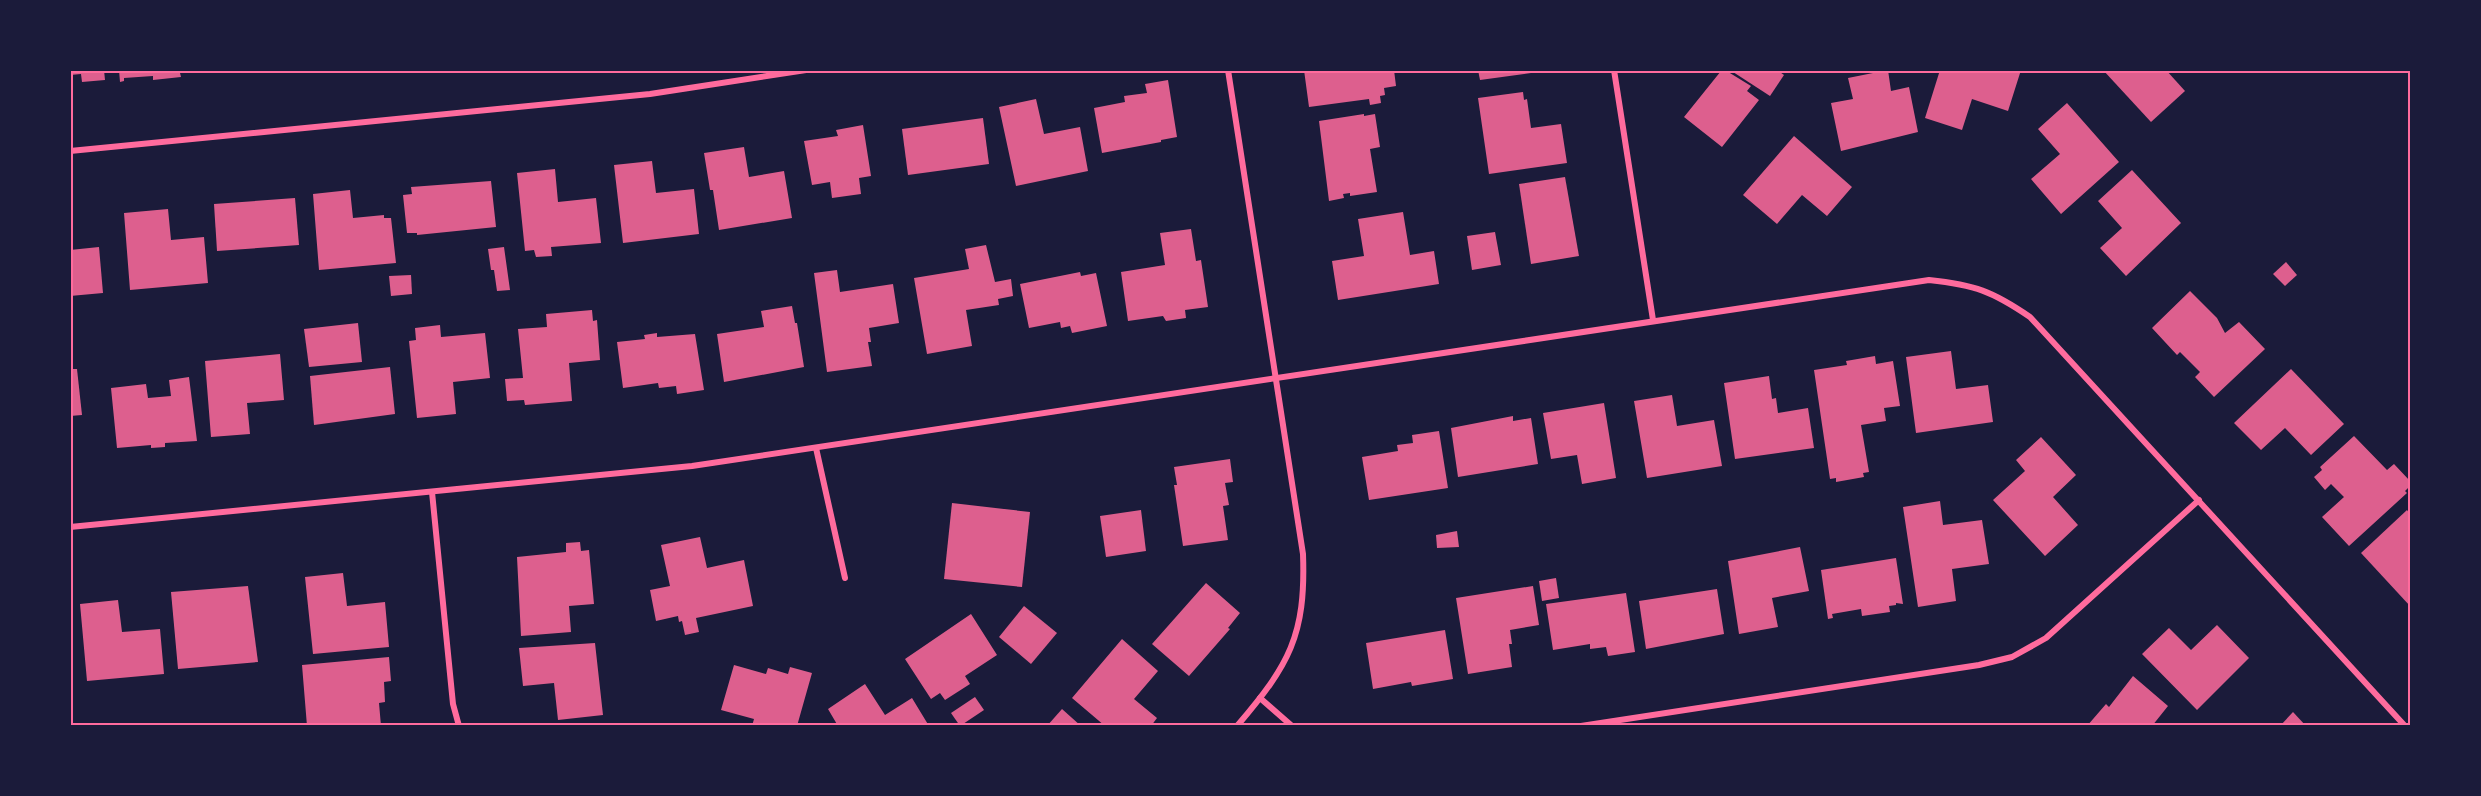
<svg xmlns="http://www.w3.org/2000/svg" width="2481" height="796" viewBox="0 0 2481 796" font-family="Arial,sans-serif">
	<rect width="100%" height="100%" fill="#1b1b3a"/>
	<g fill="#dd5f8e">
		<polygon points="70,70 104,70 105,80 82,82 81,74 70,75"/>
		<polygon points="119,70 187,70 187,72 180,73 181,77 153,80 153,76 124,78 124,81 120,82"/>
		<polygon points="1304,70 1394,70 1396,86 1384,88 1385,95 1380,96 1381,103 1370,105 1369,99 1309,107"/>
		<polygon points="1478,70 1538,70 1538,72 1480,80"/>
		<polygon points="1725,70 1751,86 1747,91 1759,100 1722,147 1684,117 1721,71"/>
		<polygon points="1730,70 1777,70 1784,75 1770,96"/>
		<polygon points="1888,70 1891,91 1909,87 1918,132 1841,151 1831,103 1853,99 1848,78"/>
		<polygon points="1940,70 2021,70 2008,111 1972,99 1962,130 1925,118"/>
		<polygon points="2103,70 2166,70 2185,91 2151,122"/>
		<polygon points="1168,80 1177,137 1161,140 1161,142 1102,153 1094,108 1125,102 1124,96 1147,93 1145,84"/>
		<polygon points="1523,92 1524,100 1527,99 1531,128 1561,124 1567,163 1489,174 1478,98"/>
		<polygon points="1036,99 1044,134 1080,127 1088,171 1016,186 999,107"/>
		<polygon points="2067,103 2119,162 2061,214 2031,179 2060,154 2038,129"/>
		<polygon points="1364,114 1364,116 1375,114 1380,147 1370,149 1377,192 1350,196 1350,193 1343,194 1344,198 1329,201 1319,121"/>
		<polygon points="983,118 989,164 908,175 902,129"/>
		<polygon points="863,125 871,176 859,178 861,194 832,198 830,182 812,185 804,141 838,136 836,130"/>
		<polygon points="1794,136 1852,187 1827,216 1802,195 1777,224 1743,195"/>
		<polygon points="744,147 749,177 784,171 792,218 719,230 713,190 710,190 704,153"/>
		<polygon points="652,161 656,193 694,189 699,234 623,243 614,165"/>
		<polygon points="555,169 558,202 596,198 601,243 551,247 552,256 536,257 534,250 525,251 517,173"/>
		<polygon points="2132,170 2181,223 2126,276 2100,248 2122,228 2098,201"/>
		<polygon points="1565,177 1579,256 1531,264 1519,184"/>
		<polygon points="491,181 496,227 417,235 417,233 407,233 403,195 412,194 411,187"/>
		<polygon points="350,190 353,218 384,215 384,218 391,218 396,263 319,270 313,194"/>
		<polygon points="295,198 299,245 217,251 214,204"/>
		<polygon points="168,209 171,240 204,237 208,283 130,290 124,213"/>
		<polygon points="1403,212 1410,255 1434,251 1439,284 1338,300 1332,261 1364,256 1358,219"/>
		<polygon points="1191,229 1196,261 1201,260 1208,307 1185,310 1186,318 1166,321 1163,316 1128,321 1121,272 1165,265 1160,233"/>
		<polygon points="1495,232 1501,265 1472,270 1467,236"/>
		<polygon points="986,245 995,282 1011,279 1013,296 998,299 999,305 966,310 972,346 927,354 914,278 969,269 965,249"/>
		<polygon points="99,247 103,293 70,296 70,250"/>
		<polygon points="504,247 510,290 497,291 494,270 491,270 488,249"/>
		<polygon points="2286,262 2297,275 2285,286 2273,274"/>
		<polygon points="837,270 840,292 893,284 899,323 869,328 871,342 868,342 872,366 827,372 814,273"/>
		<polygon points="1080,272 1081,276 1096,273 1107,326 1072,333 1070,326 1061,328 1060,322 1029,328 1020,284"/>
		<polygon points="411,275 412,294 391,296 389,276"/>
		<polygon points="2190,291 2217,318 2225,333 2239,322 2265,349 2214,397 2195,377 2200,372 2180,352 2177,355 2152,328"/>
		<polygon points="792,306 795,323 797,323 804,367 724,382 717,334 764,327 761,311"/>
		<polygon points="592,310 593,321 597,320 600,360 569,363 572,401 525,405 524,400 507,401 505,379 523,378 518,329 547,327 546,314"/>
		<polygon points="358,323 362,362 309,367 304,329"/>
		<polygon points="440,325 441,337 485,333 490,378 453,382 456,414 417,418 409,341 416,340 415,328"/>
		<polygon points="657,333 657,337 695,334 704,390 677,394 676,386 659,388 658,383 623,388 617,342 645,339 644,335"/>
		<polygon points="1951,351 1956,389 1988,385 1993,422 1916,433 1906,357"/>
		<polygon points="280,354 284,400 247,403 250,434 211,437 205,361"/>
		<polygon points="1875,356 1876,364 1893,361 1900,406 1884,408 1886,421 1861,425 1869,472 1863,473 1864,477 1836,482 1836,478 1830,479 1814,370 1847,365 1846,361"/>
		<polygon points="390,367 395,414 314,425 310,376"/>
		<polygon points="70,369 77,369 82,415 70,416"/>
		<polygon points="2291,369 2344,424 2311,455 2285,428 2261,450 2234,423"/>
		<polygon points="1769,376 1772,399 1776,398 1778,413 1808,408 1814,448 1735,459 1724,383"/>
		<polygon points="189,377 197,441 165,443 165,447 151,448 151,445 117,448 111,388 146,384 148,398 171,396 169,380"/>
		<polygon points="1672,395 1677,426 1714,420 1722,466 1647,478 1634,401"/>
		<polygon points="1604,403 1616,478 1582,484 1577,455 1551,459 1543,413"/>
		<polygon points="1513,416 1513,421 1531,418 1538,464 1458,477 1451,428"/>
		<polygon points="1439,431 1448,488 1369,500 1362,457 1398,451 1397,445 1413,443 1412,435"/>
		<polygon points="2354,436 2387,470 2394,464 2410,481 2410,486 2405,491 2407,493 2349,546 2322,517 2344,497 2331,484 2325,490 2314,477 2322,470 2320,467"/>
		<polygon points="2041,437 2076,475 2053,497 2078,525 2045,556 1993,500 2025,471 2016,460"/>
		<polygon points="1230,459 1233,482 1225,483 1229,505 1223,506 1228,540 1183,546 1174,485 1177,485 1174,467"/>
		<polygon points="1940,501 1943,525 1982,520 1989,564 1952,569 1956,601 1918,607 1903,507"/>
		<polygon points="952,503 1030,512 1022,587 944,579"/>
		<polygon points="1141,510 1146,551 1106,557 1100,516"/>
		<polygon points="2407,510 2410,514 2410,606 2361,553"/>
		<polygon points="1457,531 1459,547 1437,548 1436,535"/>
		<polygon points="700,537 707,568 744,560 753,606 696,618 699,632 685,635 682,621 679,622 678,616 656,621 650,590 670,586 661,545"/>
		<polygon points="580,542 581,551 589,550 594,604 569,606 571,632 521,636 517,557 566,552 566,543"/>
		<polygon points="1800,547 1809,591 1772,598 1778,627 1739,634 1728,561"/>
		<polygon points="1896,558 1903,604 1896,603 1896,605 1889,606 1890,612 1862,616 1861,609 1832,614 1833,618 1828,619 1821,570"/>
		<polygon points="343,573 347,606 385,602 389,647 313,654 305,577"/>
		<polygon points="1556,578 1559,598 1542,601 1539,581"/>
		<polygon points="1206,583 1240,613 1228,628 1230,629 1189,676 1152,644"/>
		<polygon points="248,586 258,662 178,669 171,592"/>
		<polygon points="1533,586 1539,625 1510,630 1512,644 1509,644 1512,667 1468,674 1456,598"/>
		<polygon points="1717,589 1724,634 1646,649 1639,601"/>
		<polygon points="1626,593 1635,652 1608,656 1606,647 1590,649 1590,644 1553,650 1546,604"/>
		<polygon points="118,600 122,632 160,629 164,674 87,681 80,604"/>
		<polygon points="1024,606 1057,633 1031,664 999,637"/>
		<polygon points="971,614 997,655 965,676 970,684 945,700 940,693 931,699 905,659"/>
		<polygon points="2217,625 2249,658 2197,710 2142,654 2169,628 2191,650"/>
		<polygon points="1445,630 1453,679 1412,686 1411,682 1373,689 1366,643"/>
		<polygon points="1122,639 1158,671 1134,699 1157,718 1151,726 1105,726 1072,698"/>
		<polygon points="595,643 603,715 558,720 554,683 523,686 519,648"/>
		<polygon points="389,657 391,681 384,682 385,702 379,703 381,726 307,726 302,665"/>
		<polygon points="734,665 766,674 768,668 788,674 790,667 812,673 797,726 752,726 754,719 721,710"/>
		<polygon points="2133,676 2168,706 2152,726 2087,726 2106,704 2109,707"/>
		<polygon points="865,684 885,715 912,698 929,726 838,726 828,709"/>
		<polygon points="975,697 984,710 960,726 951,713"/>
		<polygon points="1062,709 1081,726 1047,726"/>
		<polygon points="2293,712 2306,726 2280,726"/>
	</g>
	<g fill="none" stroke-linecap="round" stroke-linejoin="round">
		<g stroke="#ff6b9d" stroke-width="6">
			<path d="M1228,70L1303,554C1306,636 1289,665 1237,726"/>
			<polyline points="1614,70 1653,320"/>
			<polyline points="70,151 650,94 806,70"/>
			<polyline points="816,448 845,578"/>
			<polyline points="432,492 453,704 459,726"/>
			<path d="M70,527L692,466L1929,280C1975,285 1992,291 2030,317L2405,726"/>
			<polyline points="1260,698 1292,726"/>
			<polyline points="1581,726 1979,665 2012,657 2046,638 2199,500"/>
		</g>
	</g>
	<rect width="2481" height="796" fill="none" stroke="#1b1b3a" stroke-width="144"/>
	<rect x="72" y="72" width="2337" height="652" fill="none" stroke="#ff6b9d" stroke-width="2"/>
</svg>
